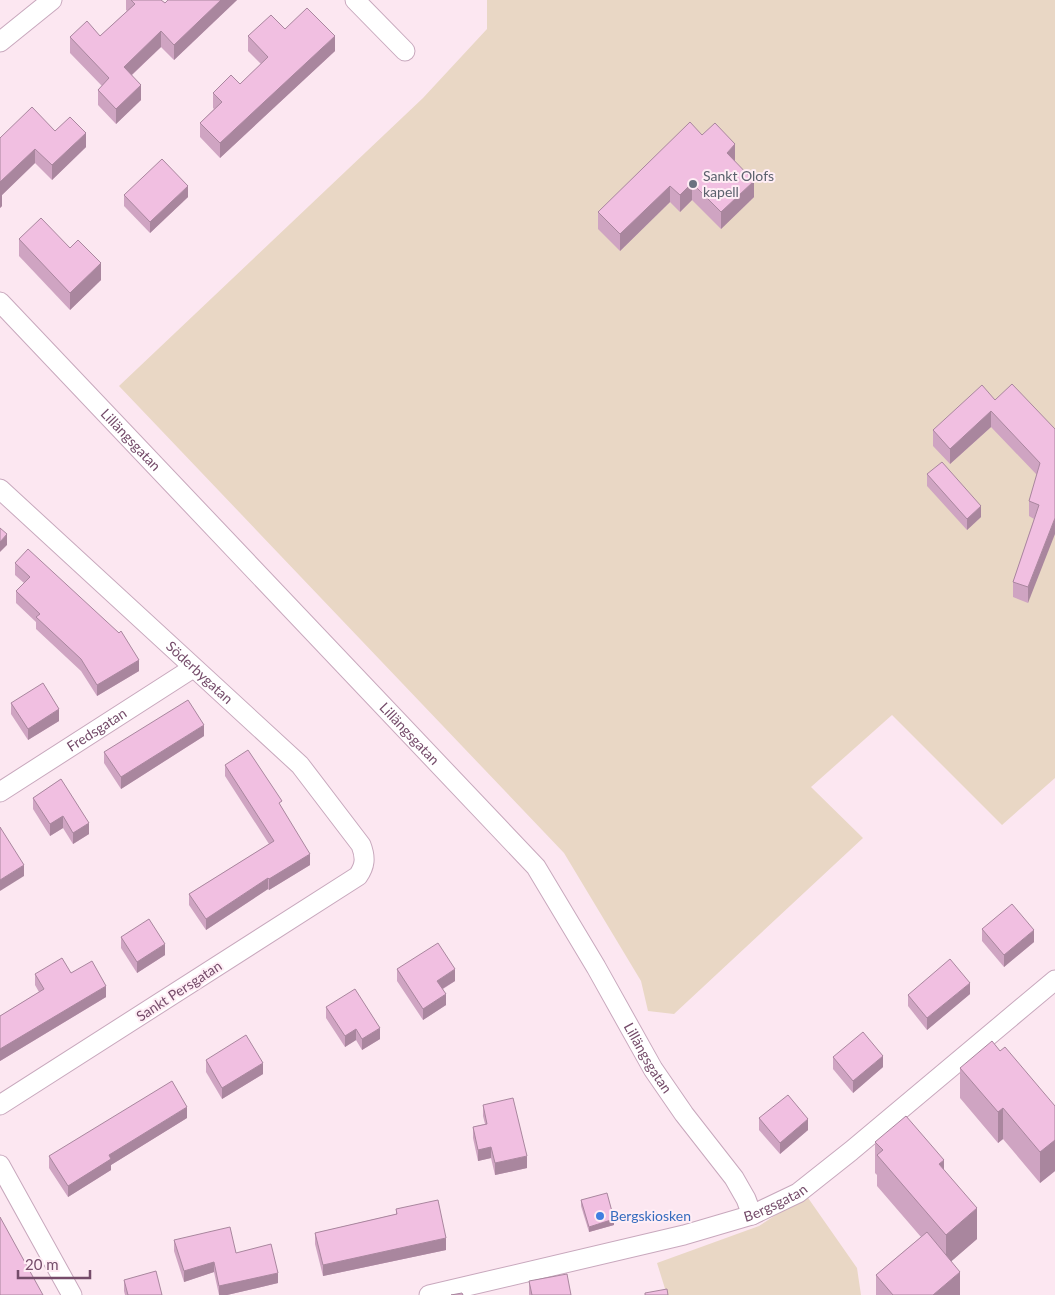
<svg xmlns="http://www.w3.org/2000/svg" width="1055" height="1295" viewBox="0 0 1055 1295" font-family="Lato,sans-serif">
	<rect width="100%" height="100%" fill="#fce7f1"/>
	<g fill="#e9d7c5">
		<polygon points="487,0 1055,0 1055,778 1002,825 892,715 811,787 863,838 674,1014 648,1011 641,981 564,853 119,386 423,98 487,29"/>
		<polygon points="806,1195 857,1268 861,1295 667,1295 657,1263 759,1226"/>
	</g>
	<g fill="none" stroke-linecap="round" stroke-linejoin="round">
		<defs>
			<g id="minor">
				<polyline points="355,0 405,51"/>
				<polyline points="0,42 52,0"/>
				<path id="s1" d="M0,302L536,867L596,967L653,1069L684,1114L734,1178L746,1199L752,1215"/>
				<path id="s2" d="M0,489L300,765L361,845C366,858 365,866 358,876L0,1105"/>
				<path id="s3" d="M0,792L193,668"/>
				<polyline points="0,1165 72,1295"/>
				<path id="s4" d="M429,1295L684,1235L752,1215L798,1193L851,1151L1055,980"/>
			</g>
		</defs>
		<use href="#minor" stroke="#c8a8bd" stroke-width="21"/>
		<use href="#minor" stroke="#fff" stroke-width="19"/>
	</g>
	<g fill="#cfa4c2">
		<polygon points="126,0 161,0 165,3 168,0 237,0 174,60 161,47 132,75 141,100 116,124 98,105 98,90 102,86 70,53 70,37 100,36 127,11 126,10"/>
		<polygon points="285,29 335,51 220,158 200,137 200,123 214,109 213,108 213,93 240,84 261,64 248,51 248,36"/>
		<polygon points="55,131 86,147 52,180 35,163 2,195 2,206 0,208 0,138"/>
		<polygon points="702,135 735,161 754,197 721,229 692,200 680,212 670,202 620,251 598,229 598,212"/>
		<polygon points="124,195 188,197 150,233 124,206"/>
		<polygon points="19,239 101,280 70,310 19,256"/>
		<polygon points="995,400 1055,429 1028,603 1013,597 1013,582 1034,519 1029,516 1029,501 1037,475 991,427 950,464 933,446 933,430"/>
		<polygon points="927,474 981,517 967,530 927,486"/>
		<polygon points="15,563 139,671 97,696 81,671 36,629 36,622 16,603 16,591 24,583 15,575"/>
		<polygon points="11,703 59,721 28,740 11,714"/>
		<polygon points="204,736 121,789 104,763 104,752"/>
		<polygon points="225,765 282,808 310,865 269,890 268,889 206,930 189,905 189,894 269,844 225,776"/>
		<polygon points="61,779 89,834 73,844 63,828 50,836 33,809 33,798"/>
		<polygon points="982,929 1034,942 1004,967 982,941"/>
		<polygon points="121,937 165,955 137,973 121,948"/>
		<polygon points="397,969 455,981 443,989 446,1005 423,1020 397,981"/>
		<polygon points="71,973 106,997 0,1061 0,1016 39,992 35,985 35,974"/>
		<polygon points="970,994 927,1030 908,1006 908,995"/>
		<polygon points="326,1007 380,1039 362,1050 356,1040 345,1047 326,1018"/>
		<polygon points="1000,1051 1055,1106 1055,1171 1040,1183 1003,1139 998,1143 960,1098 960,1068"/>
		<polygon points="833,1057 883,1067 853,1093 833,1069"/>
		<polygon points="206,1060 263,1074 222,1099 206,1072"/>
		<polygon points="483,1105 527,1168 495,1175 491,1158 478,1161 473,1138 473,1127 485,1124 483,1116"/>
		<polygon points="187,1118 111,1165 111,1170 68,1197 49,1168 49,1156"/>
		<polygon points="759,1118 808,1130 780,1154 759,1130"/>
		<polygon points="875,1142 944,1170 977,1239 951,1261 960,1295 876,1295 876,1275 921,1237 877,1186 877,1175 875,1173"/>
		<polygon points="581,1200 614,1225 589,1232 581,1206"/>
		<polygon points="396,1209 446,1250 323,1276 315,1244 315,1233 396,1214"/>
		<polygon points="174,1240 236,1253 278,1283 227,1295 219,1295 214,1272 184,1282 174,1251"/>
		<polygon points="124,1280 162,1295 125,1295 124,1291"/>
		<polygon points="529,1281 571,1295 529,1295"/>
	</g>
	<g fill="#a9869e">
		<polygon points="221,0 237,0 174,60 174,45"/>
		<polygon points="161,31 161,47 124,82 124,67"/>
		<polygon points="335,36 335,51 220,158 220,143"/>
		<polygon points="141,85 141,100 116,124 116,109"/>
		<polygon points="86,133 86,147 52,180 52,165"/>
		<polygon points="735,144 735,161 727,170 727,153"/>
		<polygon points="35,149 35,163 2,195 2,206 0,208 0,182"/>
		<polygon points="754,181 754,197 721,229 721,212"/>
		<polygon points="692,183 692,200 680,212 680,195"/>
		<polygon points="188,186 188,197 150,233 150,222"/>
		<polygon points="670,186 670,202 620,251 620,234"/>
		<polygon points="101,263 101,280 70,310 70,293"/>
		<polygon points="991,411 991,427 950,464 950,449"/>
		<polygon points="981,506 981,517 967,530 967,519"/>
		<polygon points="1055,518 1055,534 1028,603 1028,587"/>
		<polygon points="7,534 7,545 0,552 0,542"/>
		<polygon points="139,660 139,671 97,696 97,685"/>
		<polygon points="59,709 59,721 28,740 28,729"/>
		<polygon points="204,725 204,736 121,789 121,777"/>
		<polygon points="63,816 63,828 50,836 50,824"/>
		<polygon points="89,823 89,834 73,844 73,833"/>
		<polygon points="310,854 310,865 269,890 269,879"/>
		<polygon points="24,865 24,876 0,891 0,880"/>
		<polygon points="268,878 268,889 206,930 206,919"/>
		<polygon points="1034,930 1034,942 1004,967 1004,955"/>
		<polygon points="165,944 165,955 137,973 137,962"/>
		<polygon points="455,969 455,981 437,992 437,981"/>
		<polygon points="970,983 970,994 927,1030 927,1018"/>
		<polygon points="106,986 106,997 0,1061 0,1049"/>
		<polygon points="446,994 446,1005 423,1020 423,1009"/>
		<polygon points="380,1028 380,1039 362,1050 362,1039"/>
		<polygon points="356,1029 356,1040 345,1047 345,1036"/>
		<polygon points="883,1056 883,1067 853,1093 853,1081"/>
		<polygon points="263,1063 263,1074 222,1099 222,1088"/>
		<polygon points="187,1107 187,1118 111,1165 111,1170 68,1197 68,1186 109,1155"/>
		<polygon points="1003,1108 1003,1139 998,1143 998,1112"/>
		<polygon points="808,1119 808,1130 780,1154 780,1143"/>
		<polygon points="1055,1140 1055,1171 1040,1183 1040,1152"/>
		<polygon points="491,1147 491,1158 478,1161 478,1150"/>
		<polygon points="527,1156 527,1168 495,1175 495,1163"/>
		<polygon points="944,1160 944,1191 939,1164"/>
		<polygon points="977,1208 977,1239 946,1266 946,1235"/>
		<polygon points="614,1219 614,1225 589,1232 589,1227"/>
		<polygon points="446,1238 446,1250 323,1276 323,1265"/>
		<polygon points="214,1262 214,1272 184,1282 184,1271"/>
		<polygon points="960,1272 960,1295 933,1295"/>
		<polygon points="278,1273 278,1283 227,1295 219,1295 219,1286"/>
	</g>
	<g fill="#f1bfe1" stroke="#a9869e">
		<polygon points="131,0 161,0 165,3 168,0 221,0 174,45 161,31 124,67 141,85 116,109 98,90 109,78 70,37 87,21 100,36 135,4"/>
		<polygon points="307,8 335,36 220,143 200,123 222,102 213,93 231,75 240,84 268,57 248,36 271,15 285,29"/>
		<polygon points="32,107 55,131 70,117 86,133 52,165 35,149 0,182 0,138"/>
		<polygon points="690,122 702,135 715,123 735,144 727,153 754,181 721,212 692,183 680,195 670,186 620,234 598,212"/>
		<polygon points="162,159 188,186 150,222 124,195"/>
		<polygon points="41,218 70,248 78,240 101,263 70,293 19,239"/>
		<polygon points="1012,384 1055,429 1055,518 1028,587 1013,582 1039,505 1029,501 1040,463 991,411 950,449 933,430 982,385 995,400"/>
		<polygon points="942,462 981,506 967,519 927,474"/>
		<polygon points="0,528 7,534 0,542"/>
		<polygon points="28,549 119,633 121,631 139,660 97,685 81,659 36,617 40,614 16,591 30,577 15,563"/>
		<polygon points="43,683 59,709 28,729 11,703"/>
		<polygon points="188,700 204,725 121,777 104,752"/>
		<polygon points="248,750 282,801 279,803 310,854 269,879 268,878 206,919 189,894 274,841 225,765"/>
		<polygon points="61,779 89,823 73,833 63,816 50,824 33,798"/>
		<polygon points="0,827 24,865 0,880"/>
		<polygon points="1012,904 1034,930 1004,955 982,929"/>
		<polygon points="149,919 165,944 137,962 121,937"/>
		<polygon points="438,943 455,969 437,981 446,994 423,1009 397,969"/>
		<polygon points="62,958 71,973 92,961 106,986 0,1049 0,1016 44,989 35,974"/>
		<polygon points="950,959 970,983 927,1018 908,995"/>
		<polygon points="355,989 380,1028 362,1039 356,1029 345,1036 326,1007"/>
		<polygon points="863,1032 883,1056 853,1081 833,1057"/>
		<polygon points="246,1035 263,1063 222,1088 206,1060"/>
		<polygon points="992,1041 1000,1051 1005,1047 1055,1106 1055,1140 1040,1152 1003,1108 998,1112 960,1068"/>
		<polygon points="172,1081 187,1107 109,1155 111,1159 68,1186 49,1156"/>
		<polygon points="788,1095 808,1119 780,1143 759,1118"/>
		<polygon points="513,1098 527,1156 495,1163 491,1147 478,1150 473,1127 487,1124 483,1105"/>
		<polygon points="906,1116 944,1160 939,1164 977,1208 946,1235 877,1155 883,1150 875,1142"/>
		<polygon points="607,1193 614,1219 589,1227 581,1200"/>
		<polygon points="438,1200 446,1238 323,1265 315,1233 397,1214 396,1209"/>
		<polygon points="0,1217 43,1295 0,1295"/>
		<polygon points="230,1227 236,1253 271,1244 278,1273 219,1286 214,1262 184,1271 174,1240"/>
		<polygon points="927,1232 960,1272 933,1295 893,1295 876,1275"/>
		<polygon points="156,1271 162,1295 128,1295 124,1280"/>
		<polygon points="567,1274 571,1295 532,1295 529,1281"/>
		<polygon points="667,1289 668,1295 645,1295 645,1293"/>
		<polygon points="462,1293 463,1295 451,1295"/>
	</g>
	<circle fill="#6b7280" stroke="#ffedf5" stroke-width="2" cx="693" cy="184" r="5"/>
	<circle fill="#3f7fe0" stroke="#ffedf5" stroke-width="2" cx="600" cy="1216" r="5"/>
	<g text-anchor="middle" stroke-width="4" stroke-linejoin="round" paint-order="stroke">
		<g font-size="14" fill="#5b616d" stroke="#ffedf5" text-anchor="start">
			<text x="703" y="181">Sankt Olofs<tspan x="703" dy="16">kapell</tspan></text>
		</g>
		<g font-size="14" fill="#754c6a" stroke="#ffedf5">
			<text dy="5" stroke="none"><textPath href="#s1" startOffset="190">Lillängsgatan</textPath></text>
			<text dy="5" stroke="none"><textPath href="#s2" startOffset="271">Söderbygatan</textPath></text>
			<text dy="5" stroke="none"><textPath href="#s3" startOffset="115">Fredsgatan</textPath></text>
			<text dy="5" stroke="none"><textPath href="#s1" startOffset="595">Lillängsgatan</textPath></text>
			<text transform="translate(179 991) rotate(-33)" y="5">Sankt Persgatan</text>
			<text dy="5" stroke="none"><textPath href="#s1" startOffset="1000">Lillängsgatan</textPath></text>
			<text dy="5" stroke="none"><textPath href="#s4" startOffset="359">Bergsgatan</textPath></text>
		</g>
		<g font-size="14" fill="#366cbe" stroke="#ffedf5" text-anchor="start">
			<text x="610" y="1221">Bergskiosken</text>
		</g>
	</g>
	<path d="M18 1270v8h72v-8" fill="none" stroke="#754c6a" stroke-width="2.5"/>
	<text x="25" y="1270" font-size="15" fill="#754c6a" stroke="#ffedf5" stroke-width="4" paint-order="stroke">20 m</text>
</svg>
